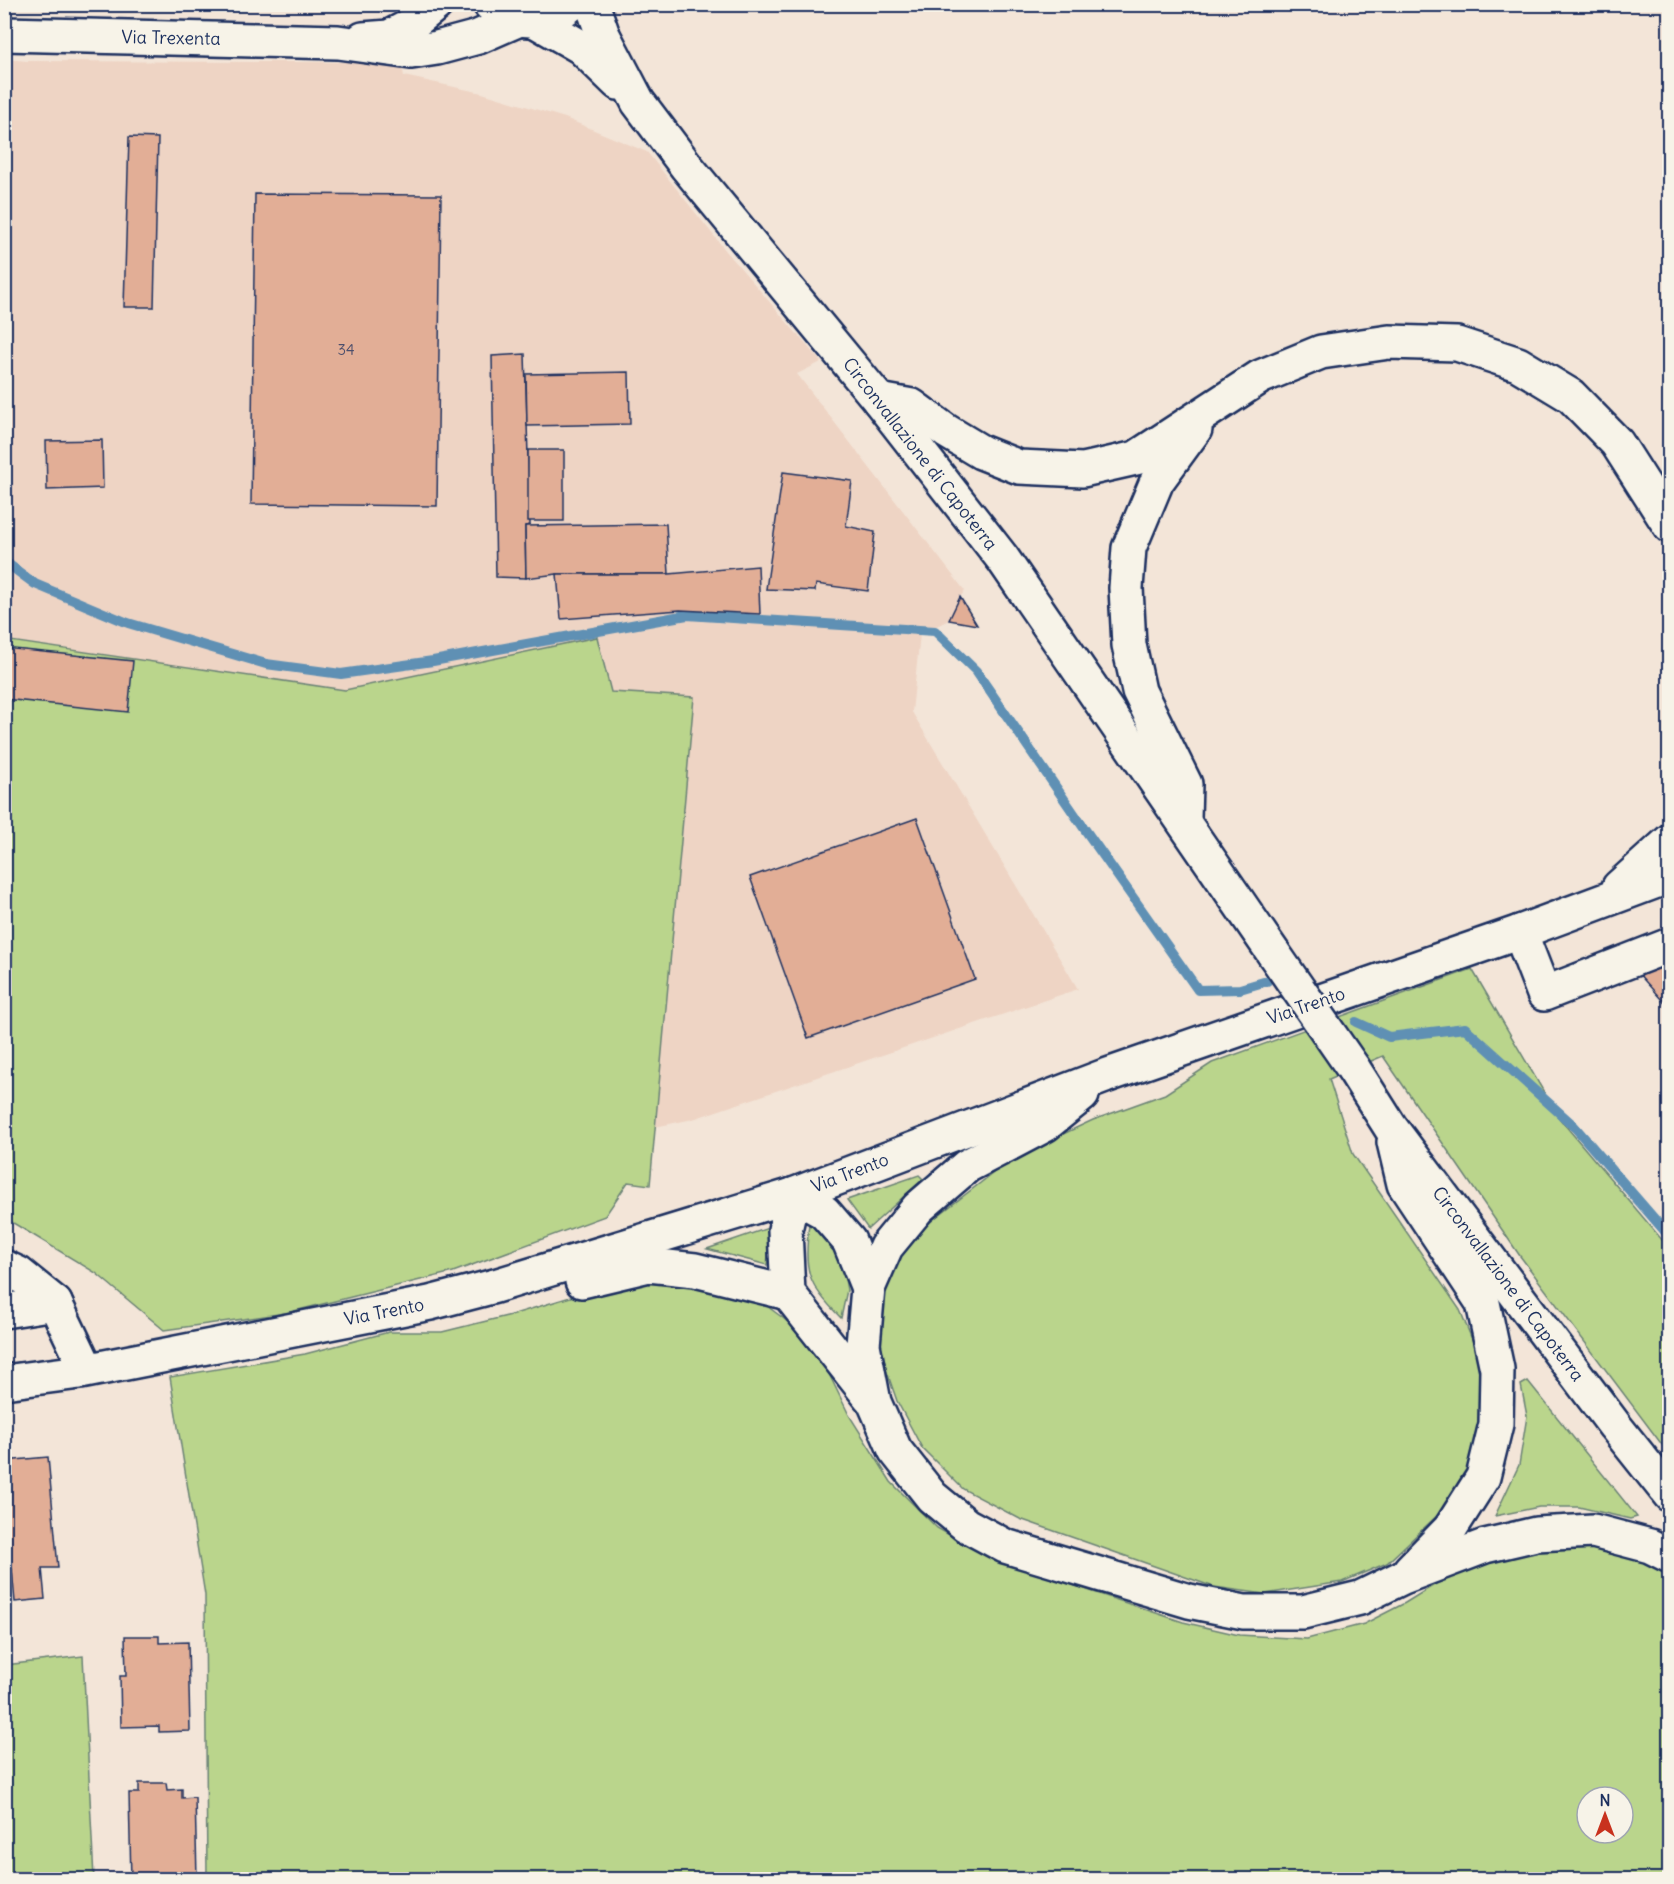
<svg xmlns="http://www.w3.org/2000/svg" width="1674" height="1884" viewBox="0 0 1674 1884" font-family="Delius,sans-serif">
	<rect width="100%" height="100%" fill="#f3e5d8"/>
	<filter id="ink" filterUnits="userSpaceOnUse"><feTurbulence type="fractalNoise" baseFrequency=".0167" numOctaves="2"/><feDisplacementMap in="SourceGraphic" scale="12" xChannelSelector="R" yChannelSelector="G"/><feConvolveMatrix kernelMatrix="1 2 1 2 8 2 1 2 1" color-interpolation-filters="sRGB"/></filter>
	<g filter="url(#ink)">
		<polygon fill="#eed4c4" points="5,59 27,61 265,62 363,62 389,59 403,71 404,76 482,93 565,118 647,152 726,251 821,362 797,374 965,591 960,597 949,620 920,634 912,712 1078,989 693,1119 655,1127 694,697 610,692 597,637 345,690 5,640"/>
		<g fill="#bad58c" stroke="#6a8275" stroke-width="1.5" fill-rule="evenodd">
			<polygon points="597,637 611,692 694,697 650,1185 628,1182 605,1216 453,1272 286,1313 164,1330 96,1273 5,1218 4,640 345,690"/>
			<polygon points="1472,969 1559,1118 1669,1248 1669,1454 1520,1256 1383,1056 1329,1079 1353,1154 1460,1310 1480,1359 1485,1419 1471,1470 1443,1510 1387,1563 1342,1582 1265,1594 1214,1587 1020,1519 963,1489 922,1448 897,1401 879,1349 884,1292 901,1249 935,1218 1014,1157 1093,1120 1165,1094 1212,1063"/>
			<polygon points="919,1175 923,1179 868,1229 847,1200"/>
			<path d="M809,1223L827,1235L841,1257L847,1290L841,1318C806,1282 804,1272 809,1223Z"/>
			<polygon points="771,1227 767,1265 707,1249"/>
			<path d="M620,1282L709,1286L760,1301L783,1318L805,1337L828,1372L849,1415L891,1482L937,1528L986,1556L1183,1622L1239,1635L1307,1639L1364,1624L1405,1603L1447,1577L1523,1552L1557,1547L1595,1546L1641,1560L1669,1574V1879H207L205,1595L170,1377L305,1354L389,1332H442L511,1315ZM1587,1797H1623V1833H1587Z"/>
			<polygon points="1528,1381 1637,1517 1630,1519 1579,1507 1539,1507 1495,1516 1519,1465 1527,1416 1521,1385"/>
			<polygon points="83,1656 94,1879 5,1879 5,1665"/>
		</g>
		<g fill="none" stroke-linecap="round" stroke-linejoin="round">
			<g stroke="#5f90b4" stroke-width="10">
				<polyline points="4,561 35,584 128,623 266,664 341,674 433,661 687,615 935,631 976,671 1086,831 1198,990 1240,989 1267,981"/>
				<polyline points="1356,1022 1389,1037 1465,1028 1573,1125 1670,1237"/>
			</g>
		</g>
		<g fill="#e2ae96" stroke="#1b2f5e" stroke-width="1.5">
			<polygon points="129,137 158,138 154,307 124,307"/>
			<polygon points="255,194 441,195 437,506 251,504"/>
			<polygon points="525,354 530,525 525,526 526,578 496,577 492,356"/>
			<polygon points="629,372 630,424 527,426 526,374"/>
			<polygon points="102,440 103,488 47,490 46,441"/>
			<rect x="528" y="450" width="36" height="71"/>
			<polygon points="783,472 852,481 846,526 875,532 868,591 816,584 815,591 766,589"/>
			<polygon points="666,524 669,574 557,574 526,578 525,526"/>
			<polygon points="758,566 760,614 680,610 561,619 557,574 669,574"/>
			<polygon points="960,597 977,625 949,620"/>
			<polygon points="4,648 133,661 128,712 4,699"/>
			<polygon points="917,818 975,979 808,1038 750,877"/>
			<polygon points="1670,949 1670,1009 1636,971"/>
			<polygon points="48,1457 58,1568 42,1568 45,1599 15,1602 12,1569 4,1570 4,1461"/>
			<polygon points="125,1636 159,1636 159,1643 188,1642 190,1731 159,1732 159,1726 121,1727 120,1676 126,1676"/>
			<polygon points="139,1783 166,1783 167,1790 182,1789 182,1798 195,1797 197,1878 131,1880 129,1793 139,1793"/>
		</g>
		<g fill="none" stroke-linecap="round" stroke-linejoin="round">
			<defs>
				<g id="minor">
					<path d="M490,4C515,25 546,26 571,4"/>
					<polyline points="592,4 603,35 638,102 687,167 879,400 1003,559 1274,954"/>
					<polyline points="536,21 581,47 618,83"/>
					<polyline points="4,34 338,42 411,52 437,48 478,37 517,20"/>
					<polyline points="363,39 389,37 408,27 436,4"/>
					<polyline points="879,400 912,406 946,431 981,452 1019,467 1083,470 1136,458 1260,377 1321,352 1389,342 1457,344 1518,364 1571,396 1617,443 1670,526"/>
					<polyline points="1184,818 1185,784 1139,691 1129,645 1126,588 1129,548 1157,481 1195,429"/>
					<polyline points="1619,887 1670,841"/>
					<polyline points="1520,932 1544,994 1670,945"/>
					<polyline points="1353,1068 1391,1128 1615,1426 1670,1495"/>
					<polyline points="1082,1095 1045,1125 967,1166 918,1208 886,1247 868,1288 863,1345 874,1402 895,1450 932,1497 966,1525 1005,1546 1189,1601 1244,1612 1303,1612 1360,1598 1403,1577 1485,1546 1536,1534 1593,1531 1650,1546 1670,1556"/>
					<polyline points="1394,1142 1404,1184 1483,1303 1497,1369 1496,1424 1483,1477 1450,1529 1410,1570"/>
					<polyline points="793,1195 785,1230 788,1293 870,1397"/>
					<polyline points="793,1195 824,1212 849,1241 868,1288"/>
					<polyline points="4,1267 19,1274 55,1303 87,1370"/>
					<polyline points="582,1281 649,1265 695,1270 788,1293"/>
					<polyline points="4,1311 55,1303"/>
					<polyline points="4,1382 80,1372 430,1303 495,1286 793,1195 1105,1076 1520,932 1670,876"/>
				</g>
			</defs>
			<use href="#minor" stroke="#1b2f5e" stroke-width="38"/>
			<use href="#minor" stroke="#f7f3e8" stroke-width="33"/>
			<defs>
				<polyline id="minor-bridge" points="1274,954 1353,1068"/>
			</defs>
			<use href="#minor-bridge" stroke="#1b2f5e" stroke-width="38" stroke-linecap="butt"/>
			<use href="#minor-bridge" stroke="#f7f3e8" stroke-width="33"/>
		</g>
	</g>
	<g text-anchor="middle" stroke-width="4.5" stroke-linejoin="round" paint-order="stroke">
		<g font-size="15" fill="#4d4f6c">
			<text x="346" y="355">34</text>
		</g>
		<g font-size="18" fill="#1b2f5e" stroke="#f7f3e8">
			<text transform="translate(171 38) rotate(1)" y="6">Via Trexenta</text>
			<text transform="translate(920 454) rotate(52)" y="6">Circonvallazione di Capoterra</text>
			<text transform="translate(1306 1006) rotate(-19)" y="6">Via Trento</text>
			<text transform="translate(850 1173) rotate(-21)" y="6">Via Trento</text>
			<text transform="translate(1508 1284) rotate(53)" y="6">Circonvallazione di Capoterra</text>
			<text transform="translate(384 1312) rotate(-11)" y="6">Via Trento</text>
		</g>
	</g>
	<rect width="1674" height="1884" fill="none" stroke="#f7f3e8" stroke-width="24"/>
	<rect x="12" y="12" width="1650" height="1860" fill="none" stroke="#1b2f5e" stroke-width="2" filter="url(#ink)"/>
	<g transform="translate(1605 1815)"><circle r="28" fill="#f7f3e8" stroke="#9fa5b1" stroke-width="1.5"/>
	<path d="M0-4.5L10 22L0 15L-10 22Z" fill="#c8321e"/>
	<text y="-9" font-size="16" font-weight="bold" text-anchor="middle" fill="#1b2f5e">N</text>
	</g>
</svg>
